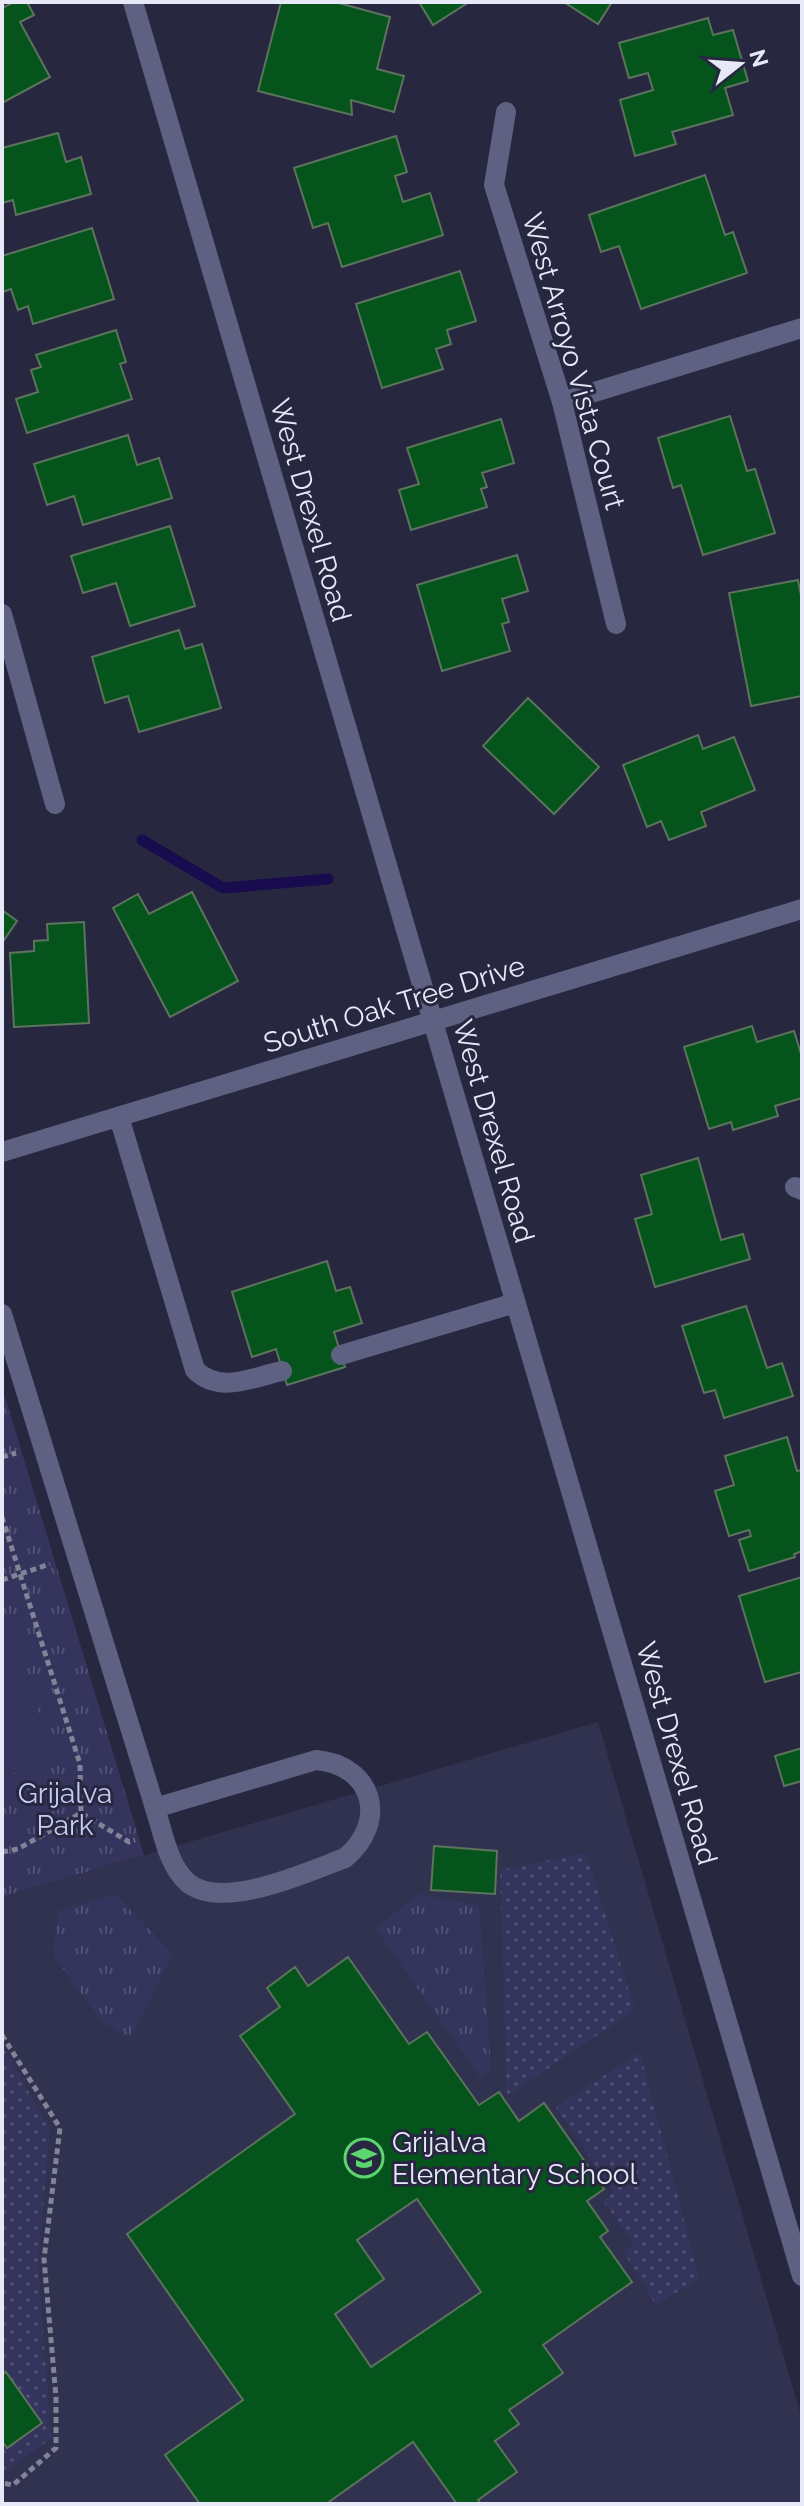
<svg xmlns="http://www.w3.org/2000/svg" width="804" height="2506" viewBox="0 0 804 2506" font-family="Raleway,sans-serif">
	<defs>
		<pattern id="grass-dots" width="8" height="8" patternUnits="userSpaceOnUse" patternTransform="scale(2)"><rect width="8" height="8" fill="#34345d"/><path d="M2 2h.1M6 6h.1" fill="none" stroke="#515175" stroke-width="1.8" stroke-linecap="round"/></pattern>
		<pattern id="park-tufts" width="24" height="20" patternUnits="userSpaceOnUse" patternTransform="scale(2)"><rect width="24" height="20" fill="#34345d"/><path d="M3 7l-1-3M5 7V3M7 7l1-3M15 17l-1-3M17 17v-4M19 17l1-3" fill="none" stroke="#515175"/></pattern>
	</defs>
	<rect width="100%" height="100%" fill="#272840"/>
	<polygon fill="#31324f" points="598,1722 802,2419 802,2504 2,2504 2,1897"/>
	<g fill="url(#grass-dots)">
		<polygon points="586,1853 635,2010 507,2096 500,1870"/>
		<polygon points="2,2045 50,2129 38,2263 51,2439 2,2473"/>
		<polygon points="640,2052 699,2278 656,2305 624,2253 634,2244 603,2201 614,2192 556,2107"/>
	</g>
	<g fill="url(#park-tufts)">
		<polygon points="2,1387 144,1855 2,1897"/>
		<polygon points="115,1894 173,1954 130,2038 103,2023 53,1955 59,1911"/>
		<polygon points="418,1894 479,1905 491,2069 480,2077 376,1929"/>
	</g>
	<polygon fill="#34345d" points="10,1621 54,1761 2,1777 2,1623"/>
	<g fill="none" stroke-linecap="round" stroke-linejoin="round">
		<polyline stroke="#180b4e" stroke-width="11" points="142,840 223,888 328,879"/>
	</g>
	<g fill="#05541c" stroke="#5c735d" stroke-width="2" fill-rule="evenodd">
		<polygon points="14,2 27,2 34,15 20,22 50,77 2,103 2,8"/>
		<polygon points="281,2 335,2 390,17 377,69 404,76 394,112 351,100 352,115 258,91"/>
		<polygon points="419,2 469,2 433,25"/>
		<polygon points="564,2 612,2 598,24"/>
		<polygon points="708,18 713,35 733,30 748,81 725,88 733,115 672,132 676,144 635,156 620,100 653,90 648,73 629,78 619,43"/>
		<polygon points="58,133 66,162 81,157 91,194 16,215 13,200 2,203 2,148"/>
		<polygon points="396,136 407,172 395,176 403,202 430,193 443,235 342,267 328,223 313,228 294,168"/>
		<polygon points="705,175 725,235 733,232 747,273 641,309 619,246 601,252 589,215"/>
		<polygon points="92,228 114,299 33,324 28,306 18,310 11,289 2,292 2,256"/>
		<polygon points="460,271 476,321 447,330 451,344 436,349 443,369 382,388 356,304"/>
		<polygon points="116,330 126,362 120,364 132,399 27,433 16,399 38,392 31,370 41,367 36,355"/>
		<polygon points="730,416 747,471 755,469 775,533 703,555 681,485 673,488 658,438"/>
		<polygon points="501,419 514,463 482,473 487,487 481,489 487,507 411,530 399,490 419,484 407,448"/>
		<polygon points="128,435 137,465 159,458 172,498 83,525 74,496 47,505 34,464"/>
		<polygon points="170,526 195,606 130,626 116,583 83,593 71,556"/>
		<polygon points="517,555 528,591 502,599 509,622 502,624 510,651 442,671 417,585"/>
		<polygon points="798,580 802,601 802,696 751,706 729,593"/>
		<polygon points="179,630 185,649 202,644 221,708 139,732 128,696 105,703 92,657"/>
		<polygon points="528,698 599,767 554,814 483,746"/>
		<polygon points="698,735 703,749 734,737 755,790 701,812 706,826 669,840 661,821 647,827 623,765"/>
		<polygon points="192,892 238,981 170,1017 113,908 138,894 149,914"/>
		<polygon points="2,910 17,921 2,943"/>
		<polygon points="84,922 89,1023 14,1027 10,953 34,951 34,941 48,940 47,924"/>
		<polygon points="752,1026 757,1042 794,1031 802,1057 802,1098 775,1106 778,1116 733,1130 731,1122 709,1129 684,1047"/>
		<polygon points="698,1158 721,1240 743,1234 750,1259 655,1287 635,1219 652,1214 641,1175"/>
		<polygon points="327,1261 336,1291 350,1287 362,1323 334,1332 345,1367 287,1385 276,1349 252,1357 232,1292"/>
		<polygon points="746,1306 767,1368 782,1363 793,1396 724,1418 715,1390 704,1393 682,1326"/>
		<polygon points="787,1437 797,1471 802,1470 802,1551 794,1554 795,1557 749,1571 739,1540 751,1536 749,1530 729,1536 715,1491 734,1485 725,1456"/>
		<polygon points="802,1577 802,1672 765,1682 739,1596"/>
		<polygon points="802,1748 802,1781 784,1786 775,1756"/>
		<polygon points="434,1846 497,1851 495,1894 431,1890"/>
		<path d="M348,1957L409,2044L427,2032L479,2105L499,2092L519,2121L544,2103L604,2189L587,2201L608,2231L600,2237L632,2282L543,2345L563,2373L509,2410L519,2424L495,2441L517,2472L478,2500L481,2504H457L413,2442L326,2504H200L165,2455L243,2400L127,2234L295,2114L240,2036L280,2007L267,1988L295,1967L308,1986ZM417,2199L481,2292L371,2367L335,2314L384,2279L357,2240Z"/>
		<polygon points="6,2372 42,2423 7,2448 2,2441 2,2375"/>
	</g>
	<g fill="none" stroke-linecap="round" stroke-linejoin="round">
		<g stroke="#818397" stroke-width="5" stroke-dasharray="6 4" stroke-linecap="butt">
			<polyline points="2,1457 16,1453"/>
			<polyline points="2,1517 80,1764 81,1813"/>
			<polyline points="2,1580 50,1564"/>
			<polyline points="2,1852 18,1849 81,1813 129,1842 135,1840"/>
			<polyline points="2,2035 60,2128 44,2259 56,2397 56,2448 13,2485 2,2483"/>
		</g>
		<g stroke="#5f6182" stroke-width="20">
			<path d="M119,1117L195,1370C220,1394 250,1378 282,1371"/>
			<polyline points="2,1314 155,1808"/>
			<polyline points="341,1355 515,1303"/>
			<path d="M316,1760C373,1765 389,1821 345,1858C307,1872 221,1912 187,1882C168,1865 163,1832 155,1808Z"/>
		</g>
		<g stroke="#5f6182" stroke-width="20">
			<polyline points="506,112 494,185 562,402 616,624"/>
			<polyline points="562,402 802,328"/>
			<polyline points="2,614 55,804"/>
			<polyline points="795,1187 802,1190"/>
		</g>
		<g stroke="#5f6182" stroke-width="20">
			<polyline points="133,2 802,2276"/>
			<polyline points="2,1152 802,909"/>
		</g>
	</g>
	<defs>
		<symbol id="school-ring" viewBox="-11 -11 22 22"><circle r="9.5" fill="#272840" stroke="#5ad56f" stroke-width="1.5"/><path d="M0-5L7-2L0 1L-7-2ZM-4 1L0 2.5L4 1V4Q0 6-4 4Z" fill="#5ad56f"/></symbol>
	</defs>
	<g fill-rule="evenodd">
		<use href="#school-ring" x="342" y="2136" width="44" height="44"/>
	</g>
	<g text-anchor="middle" stroke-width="6" stroke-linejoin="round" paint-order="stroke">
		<g font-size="28" fill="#e7e9f9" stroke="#272840">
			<text transform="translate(574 361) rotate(74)" y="10">West Arroyo Vista Court</text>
			<text transform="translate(311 510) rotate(74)" y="10">West Drexel Road</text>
			<text transform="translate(394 1004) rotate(-17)" y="10">South Oak Tree Drive</text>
			<text transform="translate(494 1131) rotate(74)" y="10">West Drexel Road</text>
			<text transform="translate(677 1753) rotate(74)" y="10">West Drexel Road</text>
		</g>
		<g font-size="28" fill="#c8ccf5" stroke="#272840">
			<text x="65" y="1803">Grijalva<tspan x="65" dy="32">Park</tspan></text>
		</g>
		<g font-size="28" fill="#e7e9f9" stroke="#272840" text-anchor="start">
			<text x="392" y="2152">Grijalva<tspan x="392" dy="32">Elementary School</tspan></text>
		</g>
	</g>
	<rect width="804" height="2506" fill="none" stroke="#e7e9f9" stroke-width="8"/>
	<g transform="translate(740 64) rotate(73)" stroke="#272840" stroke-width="6" paint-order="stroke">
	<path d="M0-6L14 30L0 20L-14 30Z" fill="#e7e9f9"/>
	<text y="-12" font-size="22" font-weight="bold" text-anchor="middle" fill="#e7e9f9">N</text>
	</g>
</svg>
